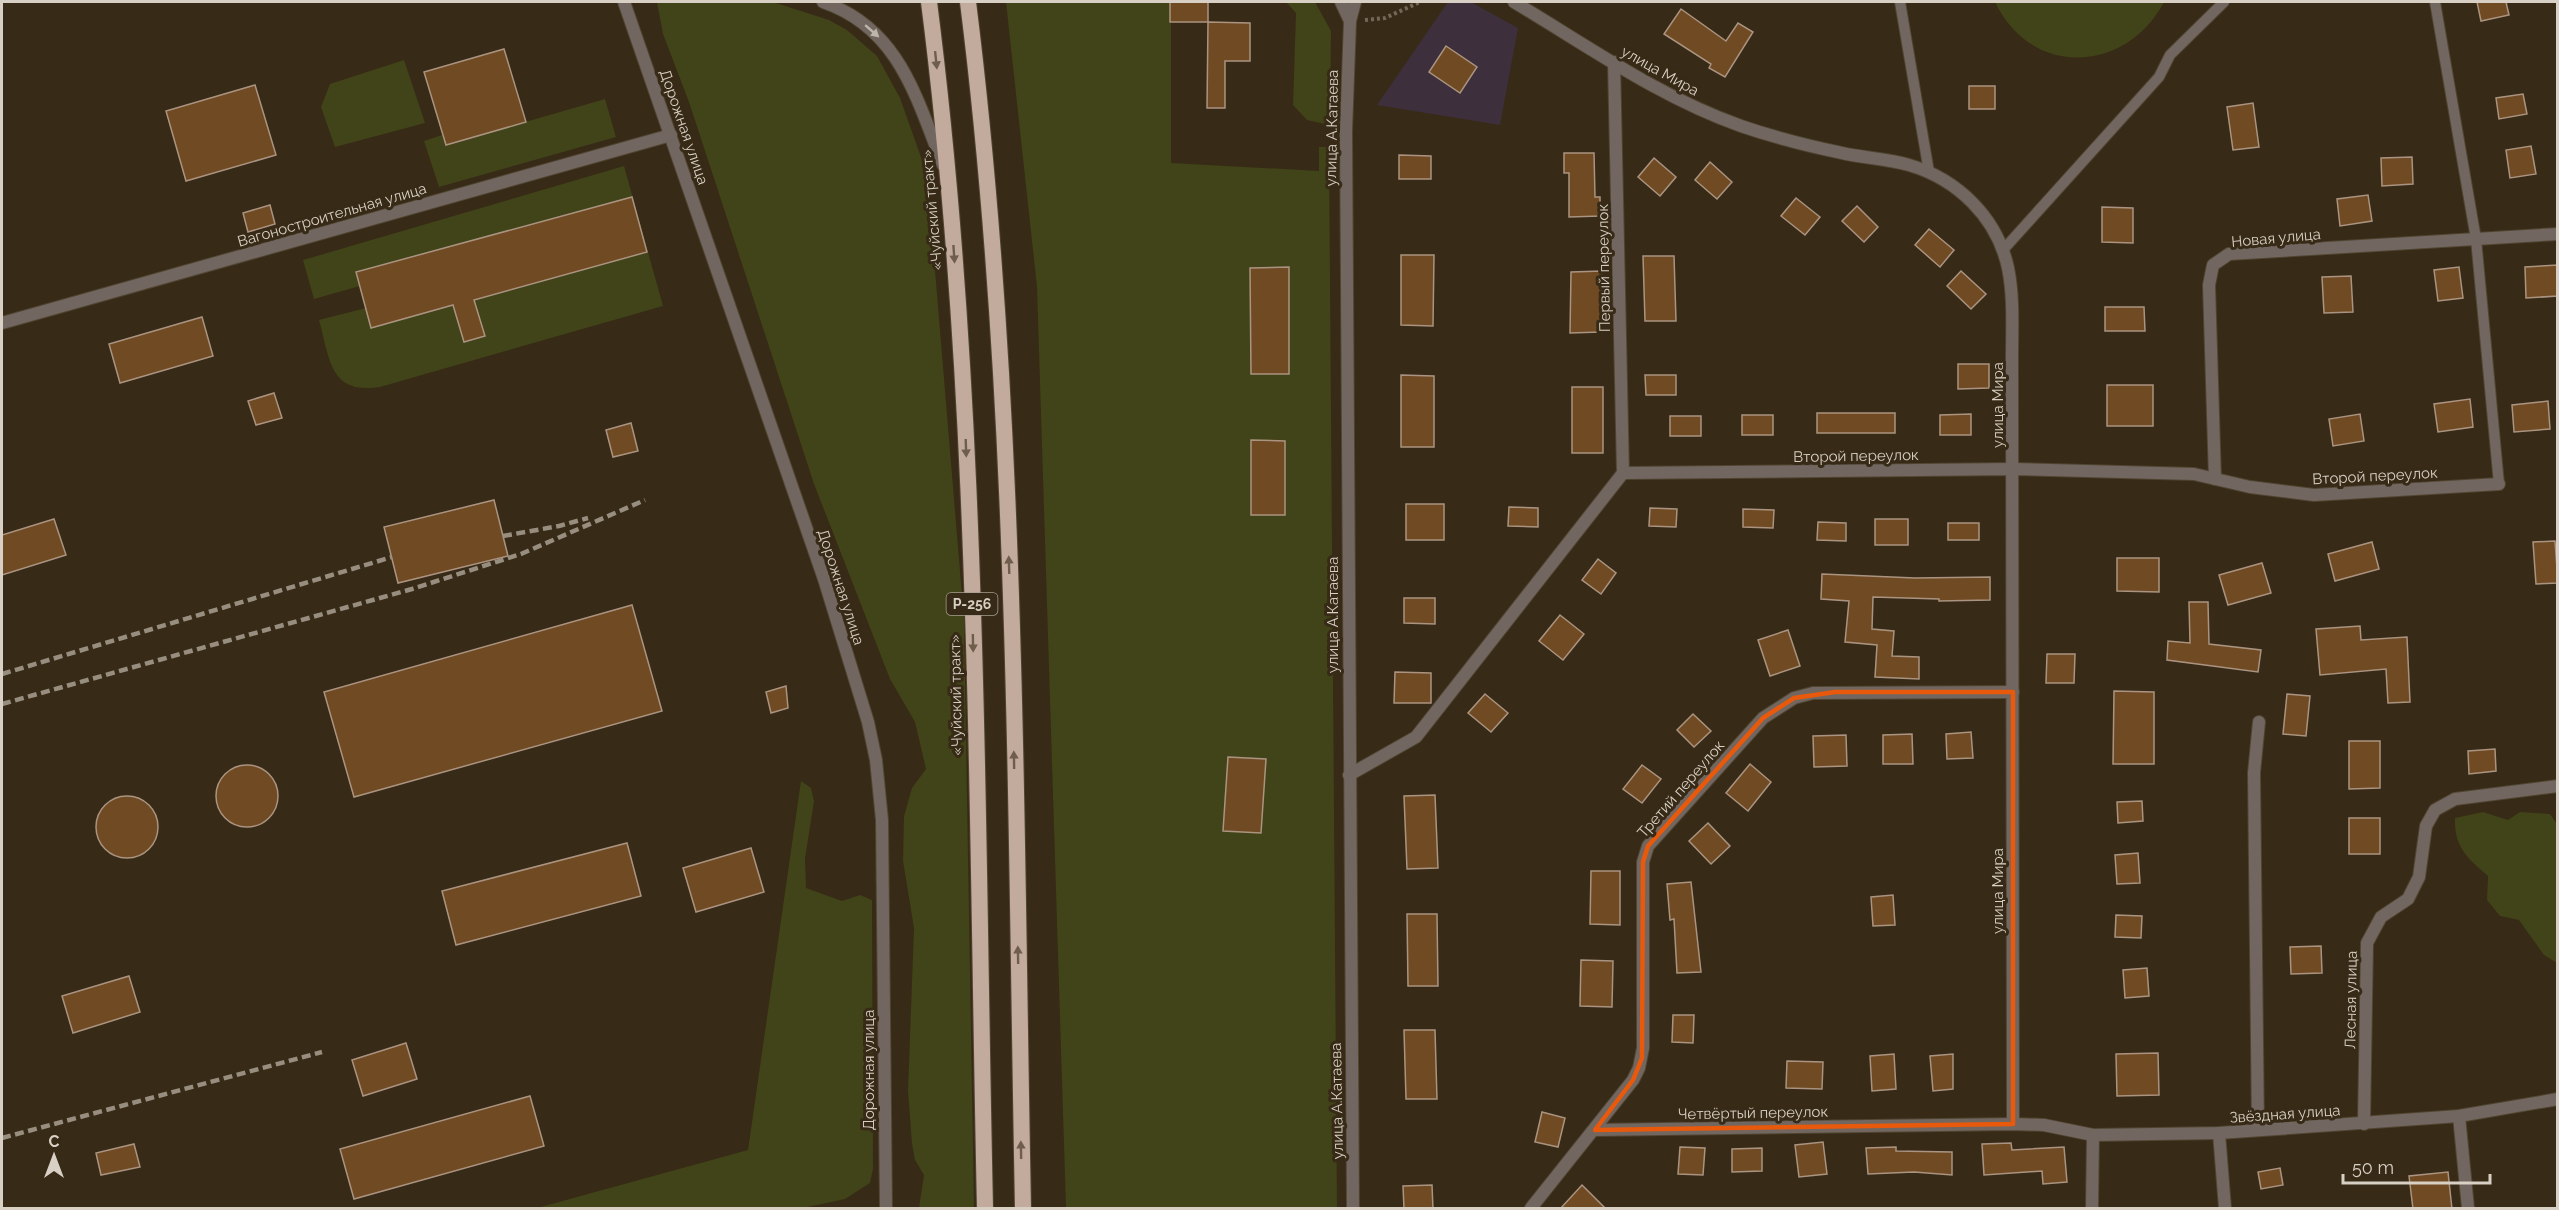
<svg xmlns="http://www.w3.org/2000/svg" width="2559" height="1210" viewBox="0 0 2559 1210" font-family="Raleway,sans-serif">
	<rect width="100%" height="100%" fill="#372a16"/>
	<polygon fill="#3d2f3c" points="1448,2 1471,2 1518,28 1500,125 1377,105"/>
	<g fill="#414319">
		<polygon points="657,2 773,2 829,20 847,30 877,56 900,98 927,174 964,619 974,1208 919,1208 924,1175 915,1160 912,1144 908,1091 914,928 903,861 904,816 912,788 926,769 915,722 890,679 814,484 689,102 663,34"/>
		<polygon points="1006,2 1171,2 1171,163 1319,171 1319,147 1329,147 1337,1208 1066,1208 1037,287"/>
		<polygon points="1286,2 1315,2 1331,31 1330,125 1307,120 1293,105 1296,13"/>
		<path d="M1995,2H2164C2126,74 2031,78 1995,2Z"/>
		<polygon points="404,60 425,123 335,147 321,107 330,84"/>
		<polygon points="605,99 616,137 439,187 424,141 442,135 446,145"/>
		<path d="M624,166L663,306L380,387C329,395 330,359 319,320L366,308L360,286L314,299L303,260Z"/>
		<polygon points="801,781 811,788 814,801 805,859 806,888 842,901 860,895 872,900 873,1169 870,1183 845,1199 803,1208 537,1208 748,1150"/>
		<path d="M2483,812L2508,820L2520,812L2550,814L2557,824V963L2544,955L2519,920L2500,916L2487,900L2488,876C2467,858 2454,847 2455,818Z"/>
	</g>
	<g fill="#704a23" stroke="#aa9481" stroke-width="1.5">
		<rect x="1170" y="2" width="38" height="20"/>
		<polygon points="2477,2 2506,2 2509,15 2481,21"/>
		<polygon points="1681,9 1726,41 1738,23 1753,32 1725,77 1709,68 1711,64 1664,34"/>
		<polygon points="1208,22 1250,23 1250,61 1225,61 1225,108 1207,108"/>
		<polygon points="1446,46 1477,67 1460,93 1429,72"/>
		<polygon points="504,49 526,122 446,145 424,72"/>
		<polygon points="255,85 276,155 186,181 166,111"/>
		<rect x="1969" y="86" width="26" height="23"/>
		<polygon points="2523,94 2527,114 2499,119 2496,98"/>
		<polygon points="2253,103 2259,147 2233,150 2227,107"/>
		<polygon points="2531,146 2536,174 2510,178 2506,150"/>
		<polygon points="1564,153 1594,153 1595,197 1600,197 1600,216 1569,217 1569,173 1564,173"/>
		<polygon points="1399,155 1431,156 1431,179 1399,179"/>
		<polygon points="2412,157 2413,184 2382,186 2381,158"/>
		<polygon points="1654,158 1676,177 1660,196 1638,177"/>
		<polygon points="1710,162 1732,182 1717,199 1695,180"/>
		<polygon points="2368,195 2372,221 2340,226 2337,199"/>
		<polygon points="632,197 647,252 474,300 485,336 464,342 453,305 371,328 356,272"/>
		<polygon points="1796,198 1820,217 1805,235 1781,216"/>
		<polygon points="270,205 275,224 248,232 243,213"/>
		<polygon points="1857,206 1878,227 1864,242 1842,221"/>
		<polygon points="2102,207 2133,208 2133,243 2102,242"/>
		<polygon points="1929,229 1954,250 1940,267 1915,245"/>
		<polygon points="1401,255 1434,255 1433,326 1401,325"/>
		<polygon points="1643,256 1674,256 1676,321 1645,321"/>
		<polygon points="2558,265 2558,296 2526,298 2525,267"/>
		<polygon points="1289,267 1289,374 1251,374 1250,268"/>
		<polygon points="2459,267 2463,298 2438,301 2434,270"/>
		<polygon points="1602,271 1601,332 1570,333 1571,272"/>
		<polygon points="1961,271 1986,294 1971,309 1947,286"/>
		<polygon points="2351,276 2353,312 2324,313 2322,277"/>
		<polygon points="2105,307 2144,307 2145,331 2105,331"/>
		<polygon points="202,317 213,356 120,383 109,344"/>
		<polygon points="1958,364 1989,364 1989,388 1958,389"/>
		<polygon points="1401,375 1434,376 1434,447 1401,447"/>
		<polygon points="1645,375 1676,375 1676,395 1646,395"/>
		<rect x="2107" y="385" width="46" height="41"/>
		<rect x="1572" y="387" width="31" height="66"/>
		<polygon points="274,393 282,418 256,425 248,401"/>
		<polygon points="2470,399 2473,427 2438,432 2434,404"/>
		<polygon points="2548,401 2550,429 2514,432 2512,405"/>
		<rect x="1817" y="413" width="78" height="20"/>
		<polygon points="1971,414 1971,435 1940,435 1940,415"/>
		<polygon points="2360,414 2364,441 2333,446 2329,419"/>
		<rect x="1742" y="415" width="31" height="20"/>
		<rect x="1670" y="416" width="31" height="20"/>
		<polygon points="631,423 638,451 613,457 606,430"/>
		<polygon points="1251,440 1285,441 1285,515 1251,515"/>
		<polygon points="494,500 508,556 398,583 384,527"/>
		<rect x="1406" y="504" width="38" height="36"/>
		<polygon points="1509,507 1538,508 1538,527 1508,526"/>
		<polygon points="1650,508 1677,509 1676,527 1649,526"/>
		<polygon points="1743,509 1774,510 1773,528 1743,527"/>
		<polygon points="54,519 66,555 2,575 2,535"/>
		<rect x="1875" y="519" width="33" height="26"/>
		<polygon points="1818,522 1846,523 1846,541 1817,540"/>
		<rect x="1948" y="523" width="31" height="17"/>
		<polygon points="2555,541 2558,583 2536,584 2533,542"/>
		<polygon points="2372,542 2379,569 2335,581 2328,554"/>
		<polygon points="2117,558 2159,558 2159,592 2117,591"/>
		<polygon points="1598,559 1616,573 1601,594 1582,580"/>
		<polygon points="2262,563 2271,593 2228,605 2219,575"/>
		<polygon points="1822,574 1915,578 1990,577 1990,600 1939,601 1939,599 1873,597 1872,629 1894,631 1892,656 1919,657 1919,679 1875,677 1877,645 1845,642 1849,601 1821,599"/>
		<polygon points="1404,598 1435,598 1435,624 1404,623"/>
		<polygon points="2189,602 2208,602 2209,644 2261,650 2258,672 2167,660 2168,641 2190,643"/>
		<polygon points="632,605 662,711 354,797 324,692"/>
		<polygon points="1560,615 1584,634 1563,660 1539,641"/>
		<polygon points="2360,626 2361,640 2407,637 2410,702 2388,703 2386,669 2320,675 2316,629"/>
		<polygon points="1788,630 1800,666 1770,676 1758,640"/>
		<polygon points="2047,654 2075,654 2074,683 2046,683"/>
		<polygon points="1395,672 1431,673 1431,703 1394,703"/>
		<polygon points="786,686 788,708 771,713 766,692"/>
		<polygon points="2114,691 2154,692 2154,764 2113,764"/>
		<polygon points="1485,694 1508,713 1491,732 1468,713"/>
		<polygon points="2287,694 2310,696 2306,736 2283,734"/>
		<polygon points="1693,714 1711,731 1694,747 1677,730"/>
		<polygon points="1971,732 1973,758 1947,759 1946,734"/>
		<polygon points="1912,734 1913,764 1883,764 1883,735"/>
		<polygon points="1846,735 1847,766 1814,767 1813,736"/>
		<polygon points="2349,741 2380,741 2380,788 2349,789"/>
		<polygon points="2495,749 2496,771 2469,774 2468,751"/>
		<polygon points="1228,757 1266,759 1261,833 1223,831"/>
		<polygon points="1750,764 1771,782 1748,811 1726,793"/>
		<circle cx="247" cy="796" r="31"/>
		<polygon points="1642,765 1661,779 1642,803 1623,789"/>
		<polygon points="1435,795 1438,868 1407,869 1404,796"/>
		<circle cx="127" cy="827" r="31"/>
		<polygon points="2142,801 2143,821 2118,823 2117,802"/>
		<rect x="2349" y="818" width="31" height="36"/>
		<polygon points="1708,823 1730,846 1711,864 1689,841"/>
		<polygon points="627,843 641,896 456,945 442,891"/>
		<polygon points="751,848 764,892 696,912 683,868"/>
		<polygon points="2138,853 2140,883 2117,884 2115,855"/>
		<polygon points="1591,871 1620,871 1620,925 1590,924"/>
		<polygon points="1691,882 1701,972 1677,973 1674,919 1670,920 1667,884"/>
		<polygon points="1893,895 1895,925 1873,926 1871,897"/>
		<polygon points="1407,914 1437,914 1438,986 1408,986"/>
		<polygon points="2116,915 2142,916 2141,938 2115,937"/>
		<polygon points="2321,946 2322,973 2291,974 2290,947"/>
		<polygon points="1581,960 1613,961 1612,1007 1580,1006"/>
		<polygon points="2147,968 2149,996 2125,998 2123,970"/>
		<polygon points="129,976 140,1012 73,1033 62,996"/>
		<polygon points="1673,1015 1694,1015 1693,1043 1672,1042"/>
		<polygon points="1404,1030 1435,1030 1437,1099 1406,1099"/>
		<polygon points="406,1043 417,1079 363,1096 352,1060"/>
		<polygon points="2158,1053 2159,1095 2117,1096 2116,1054"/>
		<polygon points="1894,1054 1896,1089 1872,1091 1870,1056"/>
		<polygon points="1953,1054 1953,1089 1933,1091 1930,1056"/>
		<polygon points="1787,1061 1823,1062 1822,1089 1786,1088"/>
		<polygon points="530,1096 544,1146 354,1199 340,1149"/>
		<polygon points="1542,1112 1565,1118 1558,1147 1535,1142"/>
		<polygon points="1823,1142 1827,1174 1799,1177 1795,1145"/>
		<polygon points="2011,1143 2012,1150 2064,1147 2067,1182 2043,1184 2042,1171 1984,1175 1982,1144"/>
		<polygon points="134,1144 140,1167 101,1175 96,1153"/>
		<polygon points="1680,1147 1705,1148 1703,1175 1678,1174"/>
		<polygon points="1896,1147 1896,1151 1952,1152 1952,1175 1914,1172 1868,1174 1866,1148"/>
		<polygon points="1762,1148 1762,1171 1732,1172 1732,1149"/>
		<polygon points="2280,1168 2283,1185 2261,1189 2258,1172"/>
		<polygon points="2448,1172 2452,1209 2413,1209 2409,1176"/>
		<polygon points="1432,1185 1433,1209 1404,1209 1403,1186"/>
		<polygon points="1582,1185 1606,1209 1560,1209"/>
	</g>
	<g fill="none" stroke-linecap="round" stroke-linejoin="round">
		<defs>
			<g id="service">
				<polyline points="1900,2 1929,172"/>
				<polyline points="2435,2 2476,239 2499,484"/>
				<polyline points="2003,250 2159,77 2170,55 2224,2"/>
			</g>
			<g id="minor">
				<polyline points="624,2 824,579 868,722 876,760 882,820 886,1208"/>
				<path d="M1514,2C1588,46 1659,97 1741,126C1773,137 1808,146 1842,153C1864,158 1888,159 1909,165C1957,179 1997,217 2008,268C2014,297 2012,329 2012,358L2013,1124"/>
				<polyline points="1614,62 1623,473"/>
				<polyline points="2,323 671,135"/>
				<polyline points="1623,473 2013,469 2194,474 2250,487 2314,495 2499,484"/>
				<polyline points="2215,479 2209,285 2213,265 2229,254 2558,234"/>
				<polyline points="1349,775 1416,737 1623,473"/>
				<polyline points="2459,1116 2468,1208"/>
				<polyline points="2364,1124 2367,943 2381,917 2408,899 2419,877 2426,826 2435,810 2455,799 2558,786"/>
				<polyline points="1595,1130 2013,1124 2044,1125 2093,1135 2219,1133 2459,1116 2558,1099"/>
				<polyline points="2258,1130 2254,773 2259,722"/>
				<polyline points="2219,1133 2225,1208"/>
				<polyline points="1531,1208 1633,1080 1639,1068 1643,1048 1643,862 1648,846 1763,718 1794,698 1813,693 2013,692"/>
				<polyline points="2092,1208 2093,1135"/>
			</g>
			<g id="tertiary">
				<path d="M823,2C899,28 916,97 943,165"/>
				<polyline points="1341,2 1350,21"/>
				<polyline points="1353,1208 1346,131 1350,21 1355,2"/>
			</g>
			<g id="trunk">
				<path d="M929,2C980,401 976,806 985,1208"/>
				<path d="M968,2C1018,401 1015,806 1023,1208"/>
			</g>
		</defs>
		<use href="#service" stroke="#514532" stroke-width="12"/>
		<use href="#minor" stroke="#514532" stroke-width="14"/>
		<use href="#tertiary" stroke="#514532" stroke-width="14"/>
		<use href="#trunk" stroke="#514532" stroke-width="18"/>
		<polyline stroke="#736857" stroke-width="4" stroke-dasharray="3 3" stroke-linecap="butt" points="1365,20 1385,18 1420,2"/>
		<use href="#service" stroke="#716760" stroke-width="10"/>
		<use href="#minor" stroke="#716760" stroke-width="12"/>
		<use href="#tertiary" stroke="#716760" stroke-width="12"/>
		<use href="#trunk" stroke="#c2ab9c" stroke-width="16"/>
		<g stroke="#988e7f" stroke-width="4.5" stroke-dasharray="9 4.5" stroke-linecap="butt">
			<polyline points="503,536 559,526 588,518"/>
			<polyline points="2,674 392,557"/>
			<polyline points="2,704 412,589 521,554 645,500"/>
			<polyline points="2,1138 322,1052"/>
		</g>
	</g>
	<defs><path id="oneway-solid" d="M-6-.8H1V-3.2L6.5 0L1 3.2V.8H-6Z" transform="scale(1.5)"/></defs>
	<use fill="#beb6ab" href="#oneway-solid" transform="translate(872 31) rotate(41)"/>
	<g fill="#6f5e4c">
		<use href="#oneway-solid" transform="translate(936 60) rotate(84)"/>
		<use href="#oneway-solid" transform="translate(954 254) rotate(86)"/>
		<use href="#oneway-solid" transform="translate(966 448) rotate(88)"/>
		<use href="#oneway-solid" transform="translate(1009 565) rotate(-92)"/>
		<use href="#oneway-solid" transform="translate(973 643) rotate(89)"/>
		<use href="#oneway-solid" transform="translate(1014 760) rotate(-91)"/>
		<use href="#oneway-solid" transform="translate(1018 955) rotate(-91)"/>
		<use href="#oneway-solid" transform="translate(1021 1150) rotate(-91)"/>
	</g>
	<path fill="none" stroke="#e8590c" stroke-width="4.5" stroke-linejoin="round" d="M1835,692H2013V1124L1595,1130L1633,1080L1642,1058L1643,862L1648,846L1763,718L1794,698Z"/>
	<g text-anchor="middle" stroke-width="6" stroke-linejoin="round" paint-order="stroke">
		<rect fill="#372a16" stroke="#a89e90" stroke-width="1.5" x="946.5" y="593" width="51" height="22" rx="4.5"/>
		<g font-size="14" font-weight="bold" fill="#d8d0c4">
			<text x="972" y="609">Р-256</text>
		</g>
		<g font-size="15" fill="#d8d0c4" stroke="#372a16">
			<text transform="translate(1660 71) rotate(29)" y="5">улица Мира</text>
			<text transform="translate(684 127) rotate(71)" y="5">Дорожная улица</text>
			<text transform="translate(1332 128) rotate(-89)" y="5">улица А.Катаева</text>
			<text transform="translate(932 210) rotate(-95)" y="5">«Чуйский тракт»</text>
			<text transform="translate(332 215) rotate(-16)" y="5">Вагоностроительная улица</text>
			<text transform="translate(2276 238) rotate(-5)" y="5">Новая улица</text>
			<text transform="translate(1604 268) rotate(-91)" y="5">Первый переулок</text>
			<text transform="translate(1998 405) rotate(-90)" y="5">улица Мира</text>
			<text transform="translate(1856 456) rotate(-1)" y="5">Второй переулок</text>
			<text transform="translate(2375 476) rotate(-3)" y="5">Второй переулок</text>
			<text transform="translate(841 587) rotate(72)" y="5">Дорожная улица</text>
			<text transform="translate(1333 615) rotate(-90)" y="5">улица А.Катаева</text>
			<text transform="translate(956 695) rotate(-91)" y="5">«Чуйский тракт»</text>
			<text transform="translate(1681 789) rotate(-49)" y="5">Третий переулок</text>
			<text transform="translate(1998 891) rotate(-90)" y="5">улица Мира</text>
			<text transform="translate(2351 1000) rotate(-89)" y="5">Лесная улица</text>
			<text transform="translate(869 1070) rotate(-90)" y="5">Дорожная улица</text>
			<text transform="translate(1337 1101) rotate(-91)" y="5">улица А.Катаева</text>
			<text transform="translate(1753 1113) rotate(-1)" y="5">Четвёртый переулок</text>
			<text transform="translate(2285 1114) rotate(-4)" y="5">Звёздная улица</text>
		</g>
	</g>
	<rect width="2559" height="1210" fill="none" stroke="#d8d0c4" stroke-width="6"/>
	<g transform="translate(54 1156)" stroke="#372a16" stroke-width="4.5" paint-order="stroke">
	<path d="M0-4.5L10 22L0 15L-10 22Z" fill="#d8d0c4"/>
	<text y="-9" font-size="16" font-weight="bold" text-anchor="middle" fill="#d8d0c4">С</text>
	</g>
	<path d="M2343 1174v9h147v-9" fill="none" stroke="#d8d0c4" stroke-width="3"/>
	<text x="2352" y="1174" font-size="18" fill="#d8d0c4" stroke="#372a16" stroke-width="4.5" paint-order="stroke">50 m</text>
</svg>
